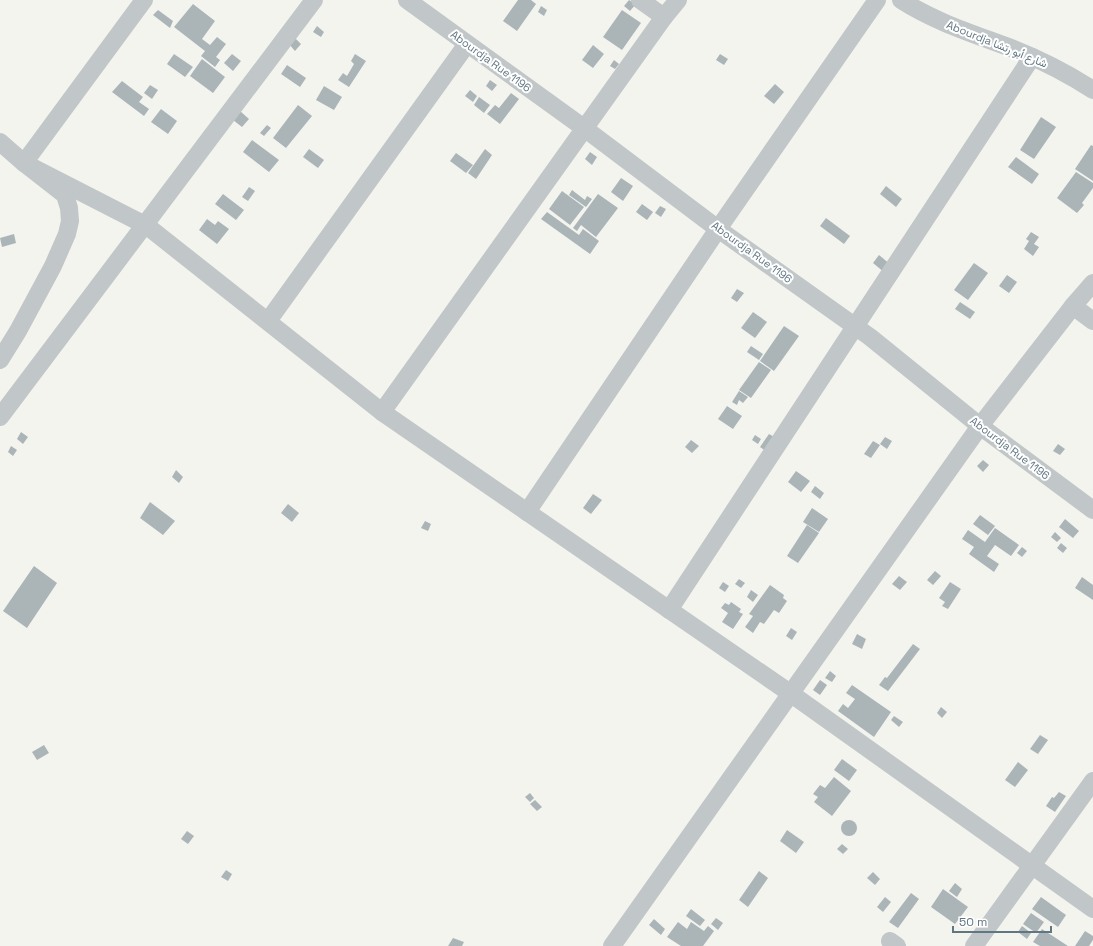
<svg xmlns="http://www.w3.org/2000/svg" width="1093" height="946" viewBox="0 0 1093 946" font-family="'Space Grotesk',Vazirmatn,sans-serif">
	<rect width="100%" height="100%" fill="#f4f4ef"/>
	<g fill="#abb5b8">
		<polygon points="518,0 531,0 536,4 517,31 503,21"/>
		<polygon points="629,0 636,4 630,11 624,6"/>
		<polygon points="193,4 215,21 202,39 210,45 217,37 226,44 216,57 220,60 215,67 201,56 205,51 174,27"/>
		<polygon points="541,6 547,10 544,16 538,12"/>
		<polygon points="158,10 173,21 170,28 153,15"/>
		<polygon points="622,10 641,23 622,50 603,37"/>
		<polygon points="317,26 324,32 321,37 313,32"/>
		<polygon points="294,37 301,44 295,51 288,43"/>
		<polygon points="593,45 604,54 593,68 582,60"/>
		<polygon points="174,54 193,67 185,77 167,64"/>
		<polygon points="232,54 241,61 233,71 224,63"/>
		<polygon points="355,54 366,61 349,87 338,80 343,73 347,76 354,64 351,61"/>
		<polygon points="720,54 728,59 724,65 716,60"/>
		<polygon points="202,59 225,77 213,93 190,76"/>
		<polygon points="614,60 619,64 615,69 610,66"/>
		<polygon points="287,65 306,78 300,87 281,74"/>
		<polygon points="490,80 497,85 492,91 486,86"/>
		<polygon points="122,81 143,97 139,102 149,109 144,116 112,92"/>
		<polygon points="775,84 784,92 774,104 764,96"/>
		<polygon points="150,85 158,90 152,99 144,93"/>
		<polygon points="324,86 342,97 334,110 316,100"/>
		<polygon points="470,90 477,96 473,102 465,96"/>
		<polygon points="511,93 519,99 500,124 487,114 495,105 499,108"/>
		<polygon points="479,97 490,105 484,113 474,105"/>
		<polygon points="298,105 312,116 286,148 273,138"/>
		<polygon points="161,109 177,121 168,134 151,122"/>
		<polygon points="240,111 249,119 242,127 233,120"/>
		<polygon points="1041,117 1056,127 1034,159 1020,150"/>
		<polygon points="267,125 271,128 264,136 260,133"/>
		<polygon points="252,140 279,160 269,172 243,152"/>
		<polygon points="1091,145 1093,146 1093,181 1075,169"/>
		<polygon points="309,149 324,160 318,168 303,157"/>
		<polygon points="485,149 492,155 476,179 468,173"/>
		<polygon points="590,152 597,157 592,165 585,159"/>
		<polygon points="456,153 473,165 466,173 450,161"/>
		<polygon points="1016,157 1039,174 1032,184 1008,167"/>
		<polygon points="1076,172 1093,183 1093,188 1082,203 1084,205 1077,213 1057,198"/>
		<polygon points="621,178 633,186 623,201 611,192"/>
		<polygon points="886,186 902,199 896,207 880,194"/>
		<polygon points="249,187 255,191 248,201 242,197"/>
		<polygon points="572,190 585,200 587,196 592,199 586,207 569,195"/>
		<polygon points="562,191 584,207 570,225 549,209"/>
		<polygon points="223,194 244,210 236,220 215,204"/>
		<polygon points="598,194 618,208 596,237 581,225 577,231 573,228"/>
		<polygon points="642,204 653,212 647,220 636,212"/>
		<polygon points="660,206 666,209 661,217 655,213"/>
		<polygon points="547,212 579,235 583,229 599,241 590,254 541,219"/>
		<polygon points="826,218 850,236 844,244 820,226"/>
		<polygon points="207,219 215,225 218,221 229,229 217,244 199,230"/>
		<polygon points="1031,232 1039,237 1034,244 1039,247 1033,256 1024,249 1029,241 1026,239"/>
		<polygon points="14,234 16,243 2,247 0,238"/>
		<polygon points="879,255 891,265 885,273 873,263"/>
		<polygon points="974,263 988,273 968,300 954,290"/>
		<polygon points="1007,275 1017,282 1009,293 999,286"/>
		<polygon points="737,289 744,293 737,302 731,298"/>
		<polygon points="960,302 975,312 970,319 955,309"/>
		<polygon points="753,312 767,322 755,338 741,328"/>
		<polygon points="784,326 799,336 774,371 760,361"/>
		<polygon points="751,346 763,354 759,360 747,352"/>
		<polygon points="759,362 771,370 751,398 739,390"/>
		<polygon points="739,391 748,397 743,403 739,400 737,405 732,402"/>
		<polygon points="727,406 742,416 733,429 718,419"/>
		<polygon points="21,432 28,437 23,444 17,439"/>
		<polygon points="769,434 776,438 767,452 760,447"/>
		<polygon points="755,435 761,439 758,444 752,440"/>
		<polygon points="885,437 892,441 887,449 880,444"/>
		<polygon points="691,440 699,446 692,453 685,447"/>
		<polygon points="873,441 880,445 871,458 864,454"/>
		<polygon points="1058,444 1065,449 1060,455 1053,451"/>
		<polygon points="11,446 17,450 13,456 8,452"/>
		<polygon points="983,460 989,465 983,472 977,466"/>
		<polygon points="176,470 183,477 179,483 172,477"/>
		<polygon points="796,471 810,481 801,492 788,482"/>
		<polygon points="815,486 824,493 820,499 811,492"/>
		<polygon points="593,494 602,500 591,514 583,508"/>
		<polygon points="150,502 175,521 163,535 140,518"/>
		<polygon points="288,504 299,513 292,522 281,513"/>
		<polygon points="812,508 828,519 819,532 803,522"/>
		<polygon points="980,515 995,526 988,535 973,524"/>
		<polygon points="1065,519 1079,531 1073,538 1059,527"/>
		<polygon points="425,521 431,524 428,531 421,528"/>
		<polygon points="807,525 819,533 798,563 787,556"/>
		<polygon points="995,528 1019,545 1011,556 995,545 987,556 999,564 994,572 969,554 974,547 962,539 968,530 985,542"/>
		<polygon points="1055,532 1061,538 1057,542 1051,537"/>
		<polygon points="1061,543 1067,548 1063,553 1057,548"/>
		<polygon points="1022,547 1027,551 1022,557 1017,553"/>
		<polygon points="34,566 57,583 27,628 3,611"/>
		<polygon points="935,571 941,576 933,585 927,580"/>
		<polygon points="899,576 907,582 900,590 892,584"/>
		<polygon points="1082,577 1093,585 1093,600 1075,588"/>
		<polygon points="739,579 745,583 741,588 735,584"/>
		<polygon points="723,582 729,586 725,592 719,588"/>
		<polygon points="950,582 961,589 948,609 942,606 945,602 939,598"/>
		<polygon points="770,585 784,595 783,598 787,601 779,613 774,610 764,624 760,622 753,633 745,627 753,616 749,614"/>
		<polygon points="751,590 758,595 753,602 747,597"/>
		<polygon points="731,602 741,609 739,612 743,614 733,629 722,622 728,613 721,608 725,603 729,605"/>
		<polygon points="791,628 797,632 792,640 786,636"/>
		<polygon points="857,634 866,639 862,649 852,644"/>
		<polygon points="913,644 920,649 888,691 879,685 885,677 887,678"/>
		<polygon points="830,671 836,676 832,682 825,678"/>
		<polygon points="820,680 827,685 820,695 813,690"/>
		<polygon points="852,685 891,712 874,737 838,711 843,704 848,708 855,699 846,693"/>
		<polygon points="941,707 947,712 942,718 937,713"/>
		<polygon points="894,716 903,722 899,727 891,720"/>
		<polygon points="1040,735 1048,740 1038,754 1030,749"/>
		<polygon points="44,745 49,753 37,760 32,752"/>
		<polygon points="842,759 857,770 849,781 834,770"/>
		<polygon points="1018,762 1028,770 1015,787 1005,780"/>
		<polygon points="834,777 851,791 832,816 814,802 818,797 813,794 820,785 825,788"/>
		<polygon points="1059,792 1066,796 1055,812 1046,806 1052,797 1054,798"/>
		<polygon points="530,793 534,798 530,802 525,797"/>
		<polygon points="535,800 542,807 537,811 530,804"/>
		<circle cx="849" cy="828" r="8"/>
		<polygon points="787,830 804,842 796,853 780,841"/>
		<polygon points="187,831 194,836 188,844 181,839"/>
		<polygon points="842,844 848,849 843,854 837,849"/>
		<polygon points="226,870 232,874 228,881 221,877"/>
		<polygon points="759,871 768,878 748,907 739,900"/>
		<polygon points="873,872 880,879 875,885 867,878"/>
		<polygon points="955,883 962,889 957,897 949,891"/>
		<polygon points="943,889 968,907 955,924 931,907"/>
		<polygon points="911,893 919,899 898,928 889,922"/>
		<polygon points="885,897 891,902 883,912 877,907"/>
		<polygon points="1041,897 1066,915 1058,927 1032,909"/>
		<polygon points="691,909 705,920 700,926 686,916"/>
		<polygon points="1031,913 1044,922 1036,933 1023,924"/>
		<polygon points="716,918 723,923 718,930 711,924"/>
		<polygon points="654,919 665,929 661,935 649,925"/>
		<polygon points="678,922 687,929 691,922 704,931 708,926 714,931 703,946 681,946 667,937"/>
		<polygon points="1022,926 1031,933 1027,939 1018,932"/>
		<polygon points="1042,929 1068,946 1040,946 1033,942"/>
		<polygon points="1085,931 1093,936 1093,940 1089,946 1075,946"/>
		<polygon points="453,938 464,942 462,946 448,946"/>
	</g>
	<g fill="none" stroke-linecap="round" stroke-linejoin="round">
		<g stroke="#c1c6c8" stroke-width="18">
			<polyline points="144,0 24,163 147,226 382,412 790,693 1093,909"/>
			<polyline points="407,0 584,128 718,229 870,337 980,426 1093,510"/>
			<polyline points="640,0 664,17"/>
			<path d="M901,0C935,22 974,34 1011,48C1039,59 1067,73 1093,90"/>
			<polyline points="0,142 24,163 65,195 69,208 70,221 67,234 53,266 18,331 0,360"/>
			<polyline points="1073,306 1093,321"/>
			<polyline points="268,321 467,44"/>
			<polyline points="382,412 664,17 678,0"/>
			<polyline points="0,417 314,0"/>
			<polyline points="527,512 718,229 877,0"/>
			<polyline points="669,610 1032,57"/>
			<polyline points="890,941 897,946"/>
			<polyline points="612,946 980,426 1073,306 1093,283"/>
			<polyline points="974,946 1093,781"/>
		</g>
	</g>
	<g text-anchor="middle" stroke-width="4" stroke-linejoin="round" paint-order="stroke">
		<g font-size="11" fill="#607683" stroke="#fff">
			<text transform="translate(997 44) rotate(22)" y="4">Abourdja شارع أبو رتشا</text>
			<text transform="translate(491 61) rotate(36)" y="4">Abourdja Rue 1196</text>
			<text transform="translate(752 252) rotate(36)" y="4">Abourdja Rue 1196</text>
			<text transform="translate(1010 448) rotate(37)" y="4">Abourdja Rue 1196</text>
		</g>
	</g>
	<path d="M953 926v6h98v-6" fill="none" stroke="#607683" stroke-width="2"/>
	<text x="959" y="926" font-size="12" fill="#607683" stroke="#ffffff" stroke-width="3" paint-order="stroke">50 m</text>
</svg>
